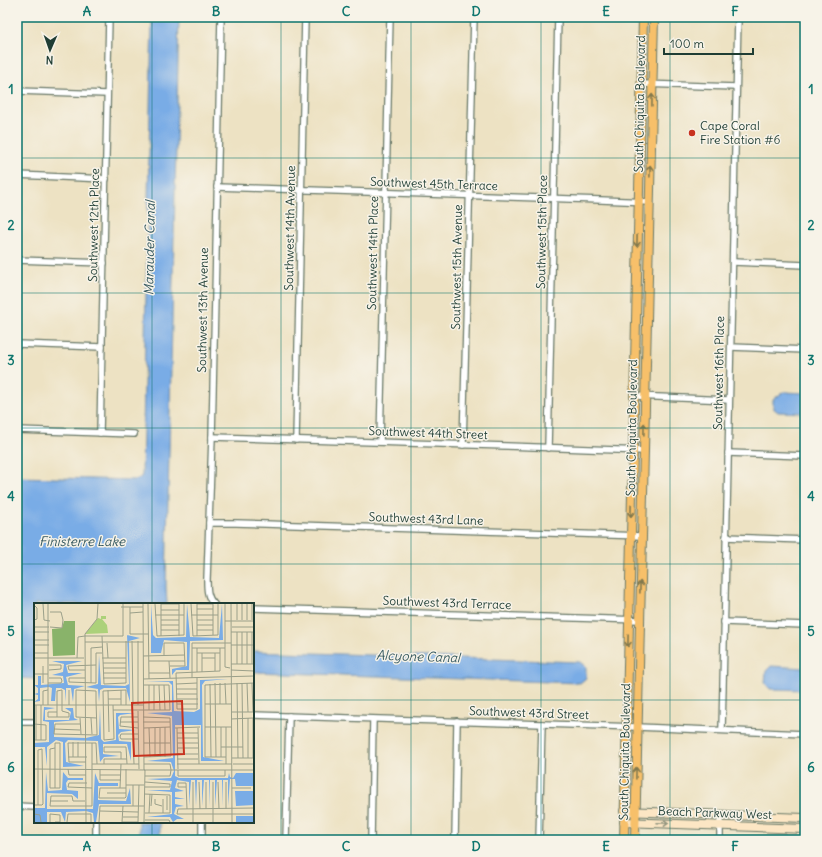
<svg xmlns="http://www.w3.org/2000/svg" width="822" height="857" viewBox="0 0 822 857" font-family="Delius,sans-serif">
	<rect width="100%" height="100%" fill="#f7f3e8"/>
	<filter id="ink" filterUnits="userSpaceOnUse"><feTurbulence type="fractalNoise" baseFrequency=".025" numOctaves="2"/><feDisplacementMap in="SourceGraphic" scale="8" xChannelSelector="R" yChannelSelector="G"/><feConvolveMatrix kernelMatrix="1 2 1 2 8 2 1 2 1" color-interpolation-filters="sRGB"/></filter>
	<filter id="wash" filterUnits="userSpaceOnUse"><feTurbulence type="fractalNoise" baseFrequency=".012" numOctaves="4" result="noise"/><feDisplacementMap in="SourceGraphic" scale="16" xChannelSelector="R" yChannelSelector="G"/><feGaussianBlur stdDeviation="0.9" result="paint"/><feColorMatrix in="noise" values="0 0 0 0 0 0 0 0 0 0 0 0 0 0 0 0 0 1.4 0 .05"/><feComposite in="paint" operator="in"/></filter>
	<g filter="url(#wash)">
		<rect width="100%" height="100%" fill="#ede2c3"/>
		<g fill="#79ace6" stroke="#4c748d">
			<polygon points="152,17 179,17 166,587 167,604 35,604 35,679 17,678 17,477 136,480 140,478 142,475"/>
			<polygon points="783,392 805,393 805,413 778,412 773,408 773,400"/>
			<polygon points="253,651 580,662 586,667 586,678 580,683 253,672"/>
			<polygon points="771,666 805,668 805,690 770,689 765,683 766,671"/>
			<rect x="139" y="822" width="21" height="18"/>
		</g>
	</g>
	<g filter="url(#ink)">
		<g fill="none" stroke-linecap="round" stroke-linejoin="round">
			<defs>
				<g id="street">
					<polyline points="641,84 736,87"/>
					<polyline points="17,91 107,94"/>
					<polyline points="17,175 106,179"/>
					<polyline points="217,187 601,200 649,202"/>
					<polyline points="17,260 104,263"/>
					<polyline points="733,262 805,265"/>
					<polyline points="17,344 102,347"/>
					<polyline points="731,347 805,350"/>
					<polyline points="634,396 729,400"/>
					<polyline points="17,430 134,434"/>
					<polyline points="100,433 109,17"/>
					<polyline points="212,437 507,446 644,451"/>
					<polyline points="296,440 305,17"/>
					<polyline points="380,442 390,17"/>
					<polyline points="463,445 474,17"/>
					<polyline points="548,448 558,17"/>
					<polyline points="728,453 805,456"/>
					<polyline points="209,523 236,523 642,536"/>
					<polyline points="726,537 805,540"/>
					<path d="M214,604C207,598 207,589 207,579L212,437L221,17"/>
					<polyline points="253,608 640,620"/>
					<polyline points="724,622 805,625"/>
					<polyline points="253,715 637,727 805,734"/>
					<polyline points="17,722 35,722"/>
					<polyline points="722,730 738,17"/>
					<polyline points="17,806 35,807"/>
					<polyline points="96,840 96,822"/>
					<polyline points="202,840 202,822"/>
					<polyline points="286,840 289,716"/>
					<polyline points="371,840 373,719"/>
					<polyline points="455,840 457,721"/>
					<polyline points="539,840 542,724"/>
					<polyline points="720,840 720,815"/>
					<polyline points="804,840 805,818"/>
				</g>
				<g id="secondary">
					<polyline points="624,811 805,818"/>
					<polyline points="624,822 805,829"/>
				</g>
				<g id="primary">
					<polyline points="624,840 643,17"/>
					<polyline points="635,840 654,17"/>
				</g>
			</defs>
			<use href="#street" stroke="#677766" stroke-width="8"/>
			<use href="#secondary" stroke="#677766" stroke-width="10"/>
			<use href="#primary" stroke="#677766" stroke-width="10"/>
			<use href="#street" stroke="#fff" stroke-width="5.5"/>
			<use href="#secondary" stroke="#fce6c4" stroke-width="8"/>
			<use href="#primary" stroke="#f7c06b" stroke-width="8"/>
		</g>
		<defs><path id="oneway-shaft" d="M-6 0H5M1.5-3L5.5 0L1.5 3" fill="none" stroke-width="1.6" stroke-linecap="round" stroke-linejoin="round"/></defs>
		<g stroke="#80784d">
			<use href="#oneway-shaft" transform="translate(652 100) rotate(-89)"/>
			<use href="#oneway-shaft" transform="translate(650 171) rotate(-89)"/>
			<use href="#oneway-shaft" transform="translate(637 241) rotate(91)"/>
			<use href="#oneway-shaft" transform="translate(644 429) rotate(-89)"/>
			<use href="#oneway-shaft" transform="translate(631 511) rotate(91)"/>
			<use href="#oneway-shaft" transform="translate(640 587) rotate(-89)"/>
			<use href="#oneway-shaft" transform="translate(628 641) rotate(91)"/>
			<use href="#oneway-shaft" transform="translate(636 773) rotate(-89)"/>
		</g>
		<use stroke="#8e927c" href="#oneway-shaft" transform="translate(663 823) rotate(2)"/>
	</g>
	<path fill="none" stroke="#0f766e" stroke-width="1" stroke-opacity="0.55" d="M152,17V604M281,17V840M411,17V840M541,17V840M670,17V840M17,158H805M17,293H805M17,428H805M17,564H805M17,700H35M253,700H805M152,822V840"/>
	<circle fill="#c8321e" stroke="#f7f3e8" stroke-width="1.5" cx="692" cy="133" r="4"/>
	<g text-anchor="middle" stroke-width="3" stroke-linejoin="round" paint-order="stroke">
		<g font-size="12" fill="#1f3d34" stroke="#f7f3e8">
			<text transform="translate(640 104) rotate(-89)" y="4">South Chiquita Boulevard</text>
			<text transform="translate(434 184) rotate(2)" y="4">Southwest 45th Terrace</text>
			<text transform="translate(94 225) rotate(-89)" y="4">Southwest 12th Place</text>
			<text transform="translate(290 228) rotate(-89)" y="4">Southwest 14th Avenue</text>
			<text transform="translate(542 232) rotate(-89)" y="4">Southwest 15th Place</text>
			<text transform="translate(373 253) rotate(-89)" y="4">Southwest 14th Place</text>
			<text transform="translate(457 267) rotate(-89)" y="4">Southwest 15th Avenue</text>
			<text transform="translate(203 310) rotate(-89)" y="4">Southwest 13th Avenue</text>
			<text transform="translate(719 373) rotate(-89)" y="4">Southwest 16th Place</text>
			<text transform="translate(632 428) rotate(-89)" y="4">South Chiquita Boulevard</text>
			<text transform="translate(428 433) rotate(2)" y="4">Southwest 44th Street</text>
			<text transform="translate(426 519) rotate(2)" y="4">Southwest 43rd Lane</text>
			<text transform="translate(447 603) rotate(2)" y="4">Southwest 43rd Terrace</text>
			<text transform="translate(529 713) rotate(2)" y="4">Southwest 43rd Street</text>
			<text transform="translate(625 752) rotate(-89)" y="4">South Chiquita Boulevard</text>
			<text transform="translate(715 813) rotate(2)" y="4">Beach Parkway West</text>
		</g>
		<g font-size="12" fill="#1f3d34" stroke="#f7f3e8" text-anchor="start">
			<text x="700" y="130">Cape Coral<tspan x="700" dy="14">Fire Station #6</tspan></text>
		</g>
		<g font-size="13" font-style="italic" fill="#365960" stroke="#f7f3e8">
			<text transform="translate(149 248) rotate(-89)" y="5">Marauder Canal</text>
			<text x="82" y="546">Finisterre Lake</text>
			<text transform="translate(418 656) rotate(2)" y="5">Alcyone Canal</text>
		</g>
	</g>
	<g transform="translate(34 603)">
		<rect width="220" height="220" fill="#ede2c3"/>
		<path d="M67,13H72V16H68L73,22L74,30L51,31L64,15L67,16Z" fill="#acd17a"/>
		<path d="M30,18H41V52L19,53L18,26L28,25Z" fill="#89b36a"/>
		<path d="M117,1L119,32L122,35L152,34L153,1L156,34L185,35L188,1L189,37L156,38L155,67H142L138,72V66L153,63V39L130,37L127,50H117ZM92,7L93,32L106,35L95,38L96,99L92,85H70L66,87L65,99L64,86L52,84L64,81L65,52L67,82L91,83L95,81ZM18,58H48L32,62L34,70H48L32,74L34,82L51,83L40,86L39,99L37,85H32V99L31,87L27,85H22L21,98H17L18,85L15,84L6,85V98L0,99L4,96V92L0,91L4,90V85L0,82H4V73H7V82L30,80L29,73L18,72L29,69L30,61ZM194,76L171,78L168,82L169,154L190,158H167V122H141V173L145,175H194L195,170L196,174L199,175L202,170H220V183H202L201,176H196L194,203V177H189L188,203V177H183L181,203V177H176L175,203V177H170L168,203V177H163L162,203L161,177H157L155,203V179L143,177L141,185L150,188L141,189V194L151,196H141V201L150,203L142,204L140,211L150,216H143L139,219L136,214H113L138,211V189L113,187H136L138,178L113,176L137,175L140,168L137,159L113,158L139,155L138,113L113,110L138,109V82L135,79H112L139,78L140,108L160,109L166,106V77ZM10,104L21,105L11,107V117H35L37,109L31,105H39L40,115L44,117L20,119V134L52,135L65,132L66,105L67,136L70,139L82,137V110H101L86,112L84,114L85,126L102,127L87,129L84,132L85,138L97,139V158L93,141H69V151L85,153L70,154L66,159L64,138L34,137L31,140L32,159L50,163L29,164V139L22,137L13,144V163L11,144H1L0,163V140L15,139V119L9,118ZM12,169L14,188L28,187L29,169L34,175H49V177H34L32,180L33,187L44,188V196L38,191L13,190V206H59L61,170L65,180H84V183H64V197L92,198L96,185L97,201H65L62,219H60L59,210L52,208L32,209L31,219L27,209H13V219H0V205H11ZM201,188H220V202L202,203ZM220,213V219H202V213Z" fill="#79ace6"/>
		<path fill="none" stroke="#9ba08a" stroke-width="1" d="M9,1L10,17L16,18M109,1L110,167H220M114,1L115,76M121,1L123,33L150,32V1M127,1V33M127,1H145M145,1V33M157,1L159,33L184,32V1M163,1V33M163,1H179M179,1V32M191,1V64L196,65M197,1L198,219M203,1V17M208,1V17M213,1V17M218,1V17M0,2L3,5V16L0,17M87,4H109M96,4V31H115M163,6H179M127,7H145M16,9H27L29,17L28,25L16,24M96,10L109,9M121,12H150M157,12H184M127,17H145M163,17H179M191,18H220M127,22H145M163,22H179M0,24H15M198,24H220M127,27H145M163,27H179M0,29H15M197,29H220M203,29V61M208,29V61M213,29V61M218,29V61M51,33H89V1M68,33L70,81L92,80V38M0,37H15M98,38L99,102M104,38V102M51,39H109M73,40L74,55M0,42H15M197,42H220M158,45H191M163,45V69M0,50H14M163,50H186M168,50V69M181,50V68M109,53L151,52M130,53V40H150L151,63H136M0,55H50M43,55L44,34L51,33M68,55H92M168,55H181M115,58H151M135,58L136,75M69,60H92M197,61H220M0,63V80M9,63V80M69,65H92M15,67L27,66V62H15M51,67H35L34,63L62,62M197,67L220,68M69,70H92M115,70H136M0,71H14M163,74V106H143L142,70L186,68V45M51,75H35V79L62,80V50H68M69,75H92M158,75V40H197M109,76L220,73M14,80H27L28,78L27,75H15M57,80V45L68,44M181,80L182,154M186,80V101M191,80L192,101M203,80L204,155M208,80L209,155M213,80L214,109M218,80L219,109M142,81L163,80M176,81L177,154M115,82V107M120,82V107M125,82L126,107M130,82L131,107M142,86H163M35,87V102M74,87L75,129M87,87V102M142,91H163M74,96H87M143,96H164M143,101H164M171,101H198M0,102H110M2,102V137M7,102V137M9,102V88L14,87M14,102V1M79,102L80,136L70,137L69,88L92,87V102M79,107H136L135,82H110M104,108L105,166M23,109H14V114H35V110L28,108V87L23,88V114M197,109H220M104,114H87L86,123L104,125M109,114L136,115L137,153L110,154M46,115L47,131M57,115L58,131M214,115V155M219,115V155M197,116L219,115M86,119H104M109,119H136M0,121L12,122V137H0M46,121H21L20,131L63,132V130L62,98V88L42,87V114L63,115M131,124V154M171,124H198M187,124V154M192,124V161M110,125L136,124M115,125L116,154M121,125V154M126,125V154M141,125L166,124M143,125L144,166M164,125L165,161M20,126L46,127M143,130H164M104,131H87L86,134L87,136H104M143,135H164M99,136L100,161M39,139V154M44,139V154M110,140H136M143,140H164M187,144H209M144,145H164M143,151H164M34,154H53M192,154H171V82L220,80M198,155H219M87,156V149H70V144H92L93,161M143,156H164M52,159H35L34,140H62L63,161M58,161H105M70,161V156H93M110,161H136L137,167M143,161H198M199,161H220M0,166L111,167L110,219M34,166L35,172H52M66,166V177H87M144,167V173H191V167M66,172H87M111,173H136L137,167M111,179L136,181V184H111M159,179V219M165,179L166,206M172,179V206M179,179V219M184,179L185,206M192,179V206M53,180H35L34,184L58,185M92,182H110M152,184H144V180H152L153,206M21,185V140H26V185H16V146L21,145M86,185L87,161M92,185H66L65,195H91L92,194V166M198,185H217M73,190H92M110,191L136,192V210H111M121,196V201L128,203M16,198H34M51,198H39L38,193H17L16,203H58V140M0,202H8L9,201L8,146L4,147V202M99,203V182M117,203L118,191M220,205L144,206L143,211H220M133,207V193M66,208L104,209M115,210L116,191M129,210V196M0,211L6,212L7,219M89,214H104M111,217H135L136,219M16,219V211L26,212V219H21M33,219L34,211H57V219M52,219L51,31L63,16L64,1M65,219L66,203H110M88,219L89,203M88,219H104M104,219L105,182"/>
		<path fill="#c8321e" fill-opacity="0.15" stroke="#c8321e" stroke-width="2" d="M148,98L150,151L100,153L98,100Z"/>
		<rect width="220" height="220" fill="none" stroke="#1f3d34" stroke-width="2"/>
	</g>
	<rect width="822" height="857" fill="none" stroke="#f7f3e8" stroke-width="44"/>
	<g transform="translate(50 50) rotate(182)" stroke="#f7f3e8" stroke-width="3" paint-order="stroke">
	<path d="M0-3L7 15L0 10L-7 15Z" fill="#1f3d34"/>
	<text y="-6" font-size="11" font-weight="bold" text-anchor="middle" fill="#1f3d34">N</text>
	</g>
	<path d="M664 48v6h89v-6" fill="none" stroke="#1f3d34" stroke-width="2"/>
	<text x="670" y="48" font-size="12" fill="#1f3d34" stroke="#f7f3e8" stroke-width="3" paint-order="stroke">100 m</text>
	<rect x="22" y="22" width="778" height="813" fill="none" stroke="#0f766e" stroke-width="1.5"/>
	<g font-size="13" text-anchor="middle" font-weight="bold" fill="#0f766e">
		<text x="87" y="16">A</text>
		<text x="216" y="16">B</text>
		<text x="346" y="16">C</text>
		<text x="476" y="16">D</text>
		<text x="606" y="16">E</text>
		<text x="735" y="16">F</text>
		<text x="11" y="94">1</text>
		<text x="811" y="94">1</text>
		<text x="11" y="230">2</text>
		<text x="811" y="230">2</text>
		<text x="11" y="365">3</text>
		<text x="811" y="365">3</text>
		<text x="11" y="501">4</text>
		<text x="811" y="501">4</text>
		<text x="11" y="636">5</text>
		<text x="811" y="636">5</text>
		<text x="11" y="772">6</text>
		<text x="811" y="772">6</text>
		<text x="87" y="851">A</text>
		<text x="216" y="851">B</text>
		<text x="346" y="851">C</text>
		<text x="476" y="851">D</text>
		<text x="606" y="851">E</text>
		<text x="735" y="851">F</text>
	</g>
</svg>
